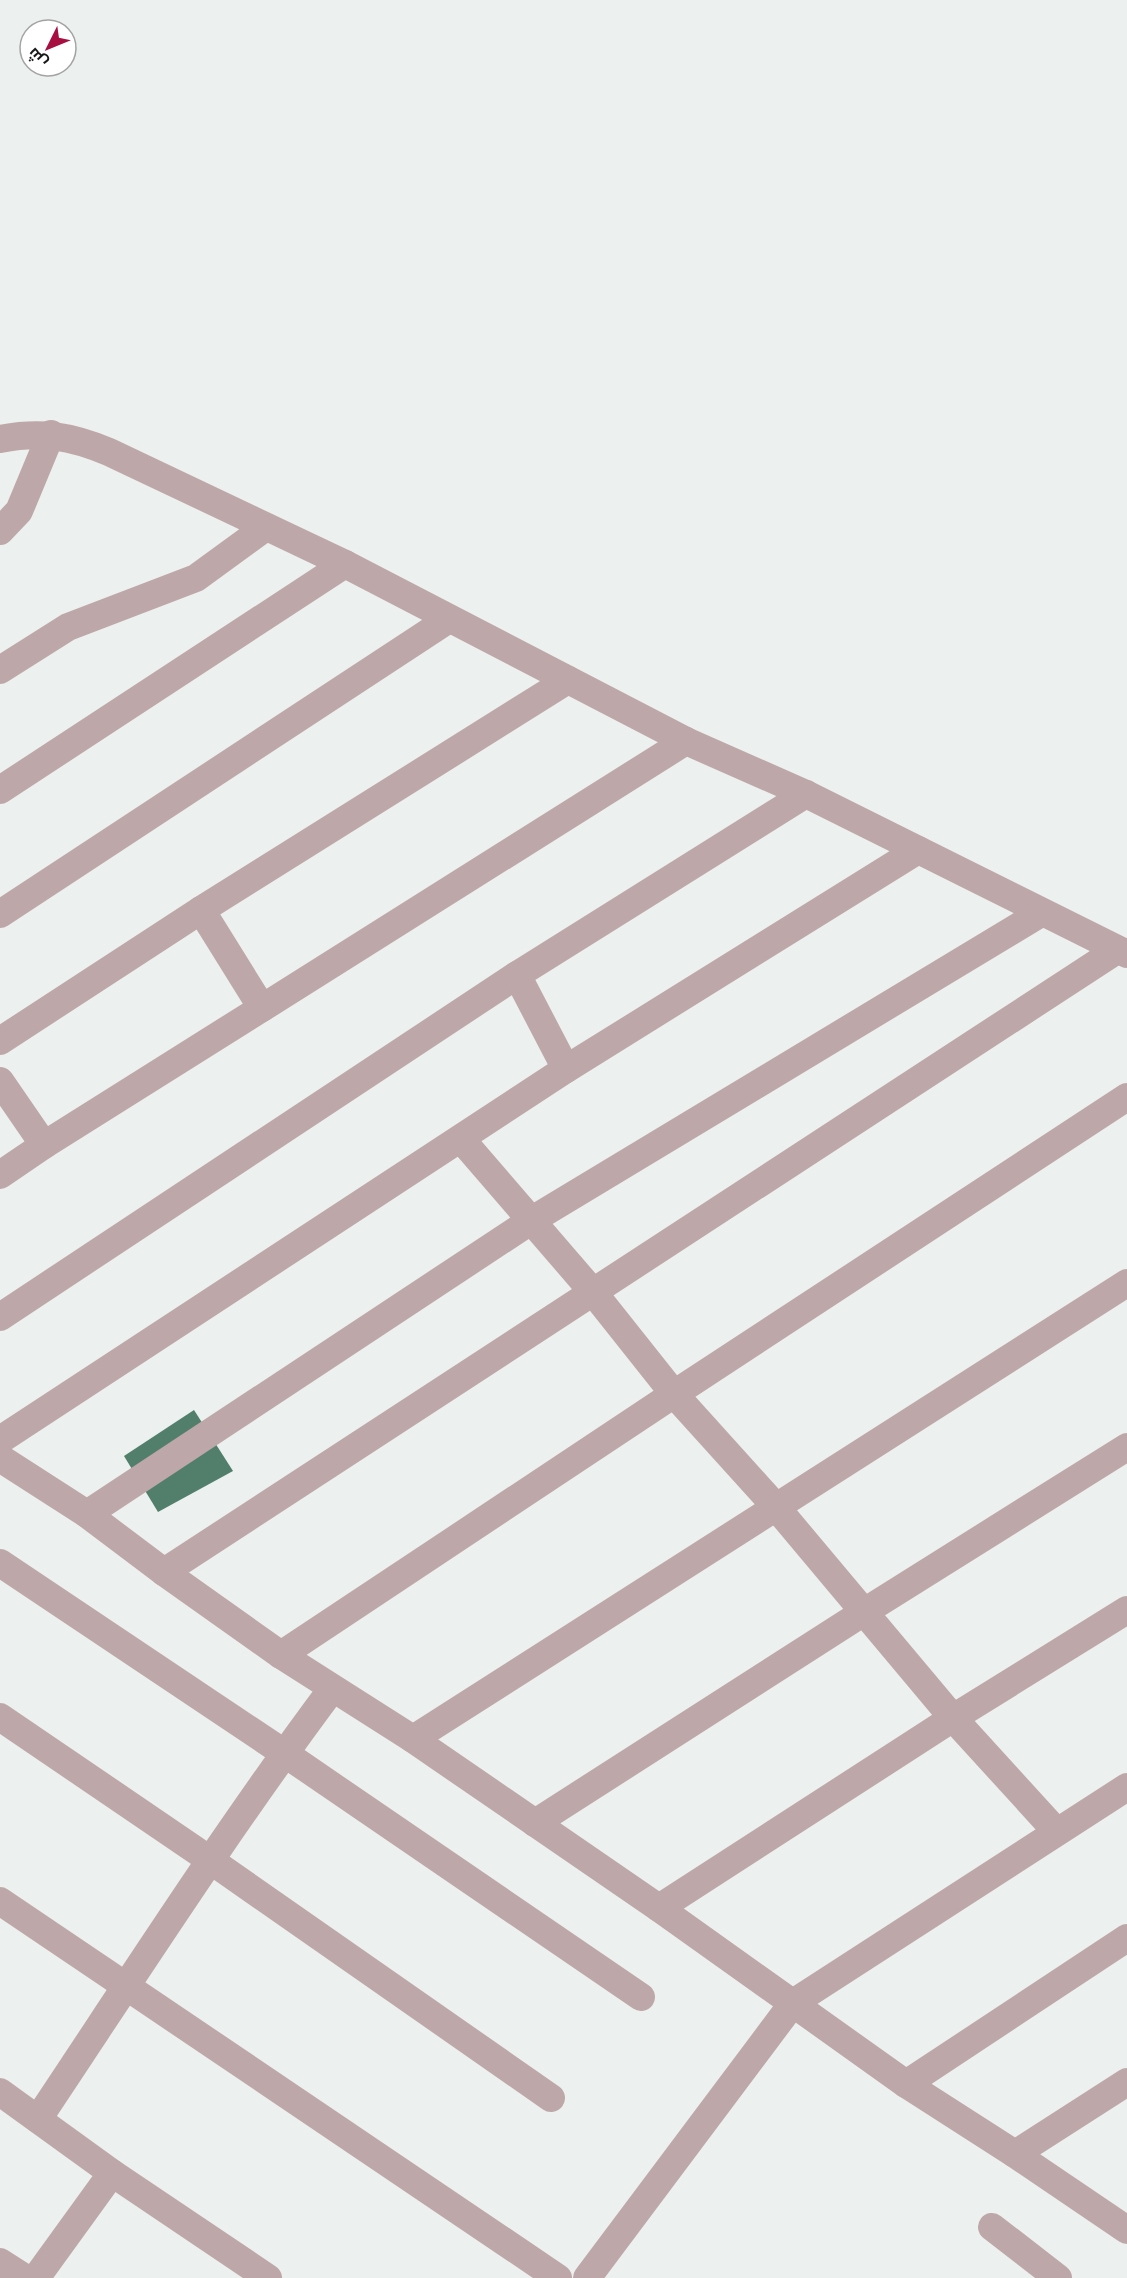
<svg xmlns="http://www.w3.org/2000/svg" width="1127" height="2278" viewBox="0 0 1127 2278" font-family="'Libre Baskerville',Cairo,serif">
	<rect width="100%" height="100%" fill="#ecf0ee"/>
	<polygon fill="#517f6b" points="194,1410 233,1471 158,1512 124,1456"/>
	<g fill="none" stroke-linecap="round" stroke-linejoin="round">
		<g stroke="#bea7a9" stroke-width="28">
			<path d="M0,439C41,431 71,436 109,452L345,564L686,741L806,794L1127,954"/>
			<polyline points="0,531 19,511 51,434"/>
			<polyline points="0,670 68,627 196,578 266,527"/>
			<polyline points="0,790 345,564"/>
			<polyline points="0,914 449,619"/>
			<polyline points="262,1008 686,741"/>
			<polyline points="0,1041 201,910 568,680"/>
			<polyline points="566,1069 918,850"/>
			<polyline points="0,1081 44,1145"/>
			<polyline points="461,1139 593,1292 674,1394 776,1507 953,1718 1056,1831"/>
			<polyline points="0,1175 44,1145 262,1008 201,910"/>
			<polyline points="0,1317 517,975"/>
			<polyline points="0,1440 566,1069 517,975 806,794"/>
			<polyline points="0,1458 87,1514 164,1572 281,1655 413,1739 659,1908 906,2084 1015,2154 1127,2230"/>
			<polyline points="87,1514 532,1220 1041,913"/>
			<polyline points="0,1563 284,1753 641,1997"/>
			<polyline points="164,1572 1117,950"/>
			<polyline points="281,1655 674,1394 1127,1097"/>
			<polyline points="0,1717 210,1860 551,2098"/>
			<polyline points="413,1739 1127,1283"/>
			<polyline points="535,1823 864,1612 1127,1447"/>
			<polyline points="0,1901 558,2278"/>
			<polyline points="659,1908 953,1718 1127,1610"/>
			<polyline points="906,2084 1127,1938"/>
			<polyline points="0,2092 112,2173 268,2278"/>
			<path d="M38,2119C134,1975 228,1828 332,1689"/>
			<polyline points="1015,2154 1127,2082"/>
			<polyline points="992,2227 1058,2278"/>
			<polyline points="0,2262 25,2278"/>
			<polyline points="36,2278 112,2173"/>
			<polyline points="587,2278 793,2003 1127,1787"/>
		</g>
	</g>
	<g transform="translate(48 48) rotate(227)"><circle r="28" fill="#ffffff" stroke="#a2a3a2" stroke-width="1.5"/>
	<path d="M0-4.5L10 22L0 15L-10 22Z" fill="#a70f41"/>
	<text y="-9" font-size="16" font-weight="bold" text-anchor="middle" fill="#171817">ش</text>
	</g>
</svg>
